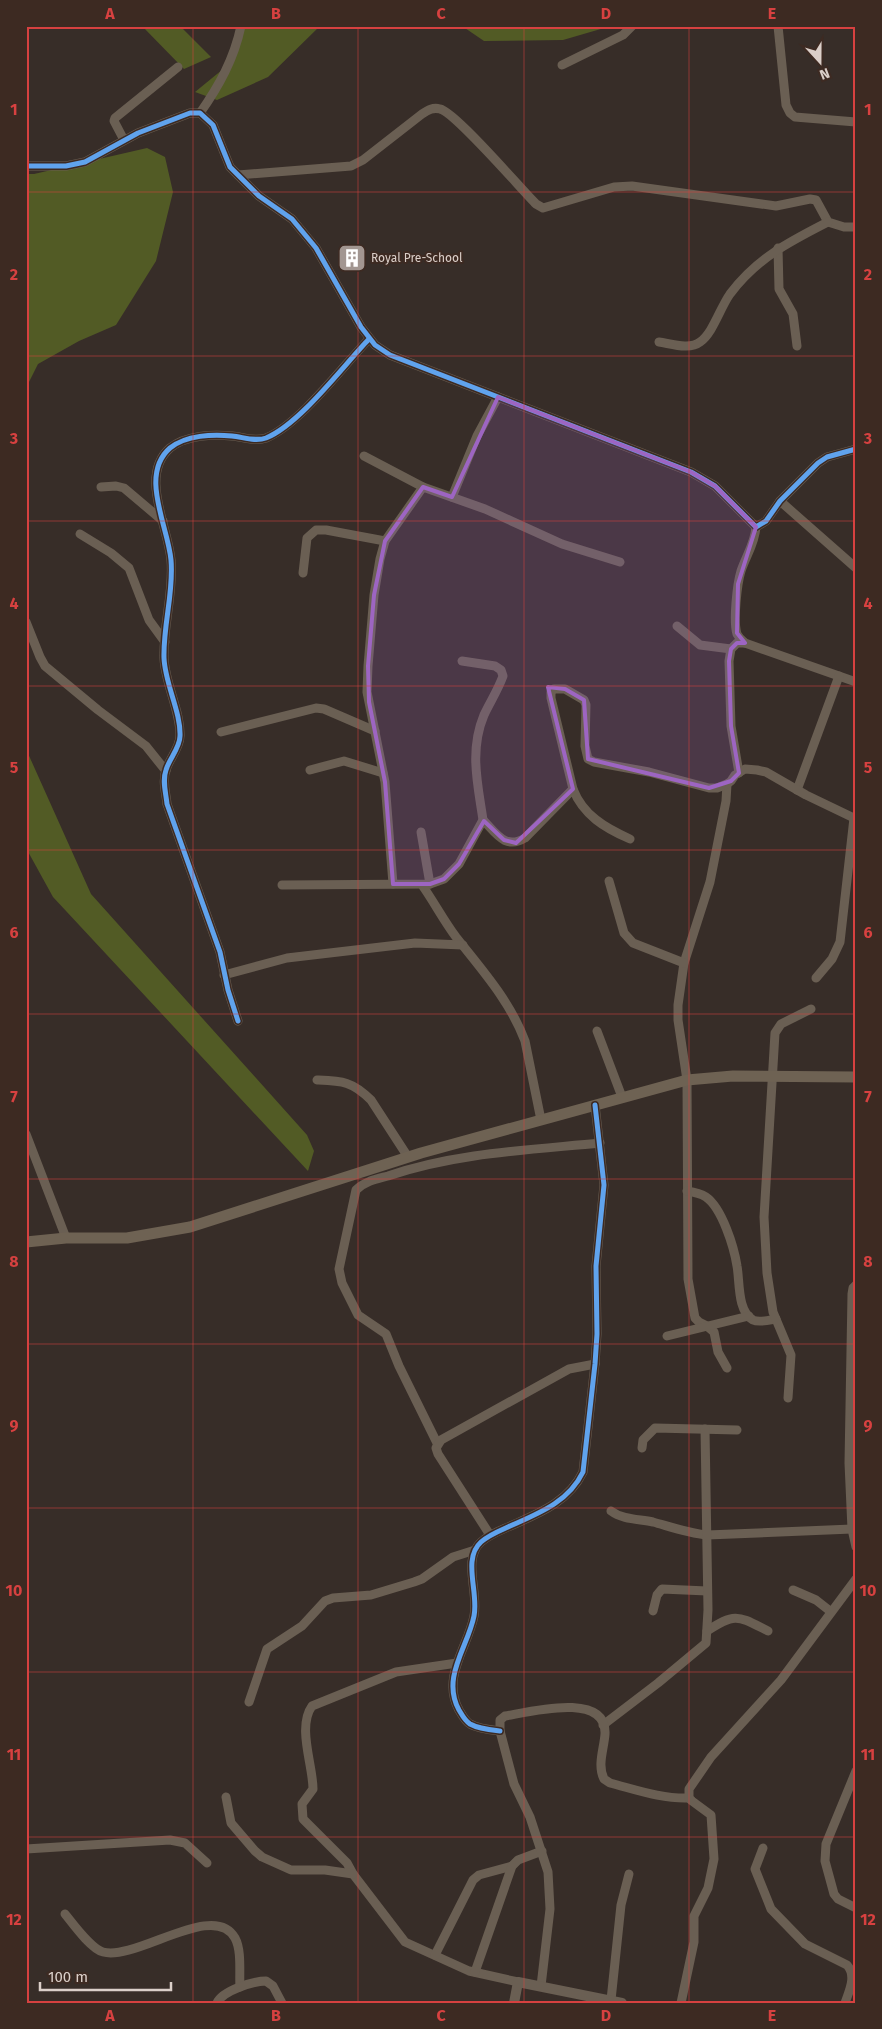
<svg xmlns="http://www.w3.org/2000/svg" width="882" height="2029" viewBox="0 0 882 2029" font-family="'Fira Sans',sans-serif">
	<rect width="100%" height="100%" fill="#372d28"/>
	<g fill="#525b25">
		<polygon points="142,26 180,26 211,57 184,69"/>
		<polygon points="244,26 320,26 268,77 217,100 195,92 228,65"/>
		<polygon points="462,26 611,26 563,40 484,41"/>
		<polygon points="147,148 165,157 173,192 156,261 116,325 79,341 38,364 26,388 26,174 34,174"/>
		<polygon points="26,749 91,894 307,1135 314,1151 308,1171 53,897 26,848"/>
	</g>
	<g fill="none" stroke-linecap="round" stroke-linejoin="round">
		<g stroke="#6a5f53" stroke-width="9">
			<polyline points="778,26 786,105 790,113 795,117 856,122"/>
			<polyline points="562,65 623,35 632,26"/>
			<path d="M200,113C219,86 234,59 241,26"/>
			<polyline points="124,140 114,121 115,118 178,67"/>
			<polyline points="26,166 66,166 85,162 138,133 190,113 200,113 213,125 230,167 259,196 292,219 316,248 361,327 375,345 390,355 691,472 715,486 756,527 766,521 780,501 818,463 827,457 856,449"/>
			<path d="M238,175L351,166L363,160L422,114C428,110 433,107 440,109C455,112 521,189 536,204L543,208L614,187L632,186L776,206L810,199L816,200L828,222L844,227H856"/>
			<polyline points="778,248 779,289 793,314 797,346"/>
			<path d="M659,342C672,344 690,350 700,342C713,333 720,308 730,294C757,258 789,242 828,222"/>
			<polyline points="364,456 423,487 485,509 562,544 620,562"/>
			<polyline points="101,487 116,486 124,488 163,521"/>
			<polyline points="452,497 477,436 498,397"/>
			<polyline points="780,501 856,568"/>
			<path d="M756,527C755,543 746,556 741,571C737,584 733,621 737,634C739,638 742,640 745,643L856,682"/>
			<polyline points="80,534 111,553 129,568 149,620 165,642"/>
			<polyline points="303,573 307,538 316,530 326,530 385,541"/>
			<polyline points="26,622 40,657 45,666 98,710 146,746 166,771"/>
			<polyline points="677,626 700,645 731,649"/>
			<polyline points="221,732 316,708 324,709 375,731"/>
			<polyline points="310,770 344,761 383,773"/>
			<polyline points="739,773 731,726 729,661 731,649 737,643 745,643"/>
			<polyline points="727,784 726,801 710,882 684,963 678,1005 678,1020 687,1080 688,1279 695,1318 699,1322 707,1326 714,1332 718,1352 727,1368"/>
			<polyline points="797,790 839,676"/>
			<path d="M483,820C496,833 505,850 525,838L573,789"/>
			<polyline points="421,832 430,884"/>
			<path d="M630,839C605,828 583,815 573,789L551,698V692L554,689H565L584,700L586,705L585,746L588,759L594,762L649,772L709,788H717L727,784L731,781L735,775L745,769L757,770L766,772L806,795L856,819"/>
			<polyline points="609,881 624,933 633,943 684,963"/>
			<polyline points="393,884 385,782 367,692 368,666 374,595 380,559 385,541 423,487"/>
			<path d="M282,885L430,884L444,879L459,864L483,820C478,785 469,751 484,715C490,702 498,690 503,676L501,670L495,666L462,661"/>
			<path d="M422,885C434,902 444,921 456,937C482,970 510,1001 525,1041L541,1120"/>
			<polyline points="224,975 287,958 415,943 463,945"/>
			<polyline points="816,978 832,959 840,942 854,818"/>
			<path d="M238,1021L228,990L220,952L167,804C166,793 162,781 166,770C169,759 180,748 180,736C181,712 165,684 164,658C163,625 174,592 171,560C168,526 139,475 170,448C186,435 213,434 232,436C243,437 255,442 266,438C300,424 343,366 369,339"/>
			<polyline points="597,1031 622,1097"/>
			<path d="M317,1080C342,1081 352,1081 371,1100L408,1157"/>
			<polyline points="26,1134 66,1238"/>
			<path d="M687,1191C694,1192 700,1193 706,1197C722,1208 734,1247 737,1266C740,1282 737,1311 753,1320C759,1323 770,1320 776,1319"/>
			<polyline points="856,1285 853,1288 852,1294 849,1463 852,1529 856,1547"/>
			<polyline points="667,1336 749,1316"/>
			<polyline points="788,1398 791,1355 773,1312 767,1273 764,1217 775,1033 781,1024 811,1009"/>
			<path d="M437,1443L399,1366L386,1334L358,1315L342,1283L339,1269L356,1190C365,1181 377,1179 388,1176C455,1153 529,1150 600,1143"/>
			<polyline points="642,1448 643,1440 655,1428 737,1430"/>
			<path d="M611,1511C623,1520 639,1519 653,1522C671,1527 688,1533 707,1535L852,1529"/>
			<polyline points="490,1535 438,1454 436,1448 441,1440 569,1369 595,1364"/>
			<polyline points="793,1590 816,1600 830,1611"/>
			<polyline points="653,1611 657,1595 662,1589 707,1591"/>
			<path d="M707,1631C736,1612 738,1616 768,1631"/>
			<path d="M457,1663L396,1672L312,1706C297,1727 313,1765 313,1789L302,1804L303,1819L347,1863L353,1874L405,1942L469,1971L518,1982"/>
			<polyline points="249,1702 267,1649 302,1626 325,1601 333,1598 371,1595 414,1582 422,1579 453,1557 475,1550"/>
			<polyline points="603,1725 658,1683 706,1643 708,1610 705,1429"/>
			<path d="M500,1731C491,1730 479,1729 470,1724C465,1721 462,1715 459,1710C441,1677 468,1647 474,1616C479,1593 462,1559 481,1542C489,1535 499,1531 508,1527C537,1514 568,1503 583,1472L595,1364L597,1334L596,1266L604,1185L595,1105"/>
			<polyline points="856,1771 826,1844 825,1861 834,1894 838,1899 856,1908"/>
			<polyline points="226,1797 231,1823 255,1851 262,1857 291,1870 325,1870 353,1874"/>
			<path d="M763,1848L755,1869L771,1909L805,1944L847,1965C857,1976 849,1991 845,2003"/>
			<polyline points="26,1849 170,1840 185,1843 207,1863"/>
			<path d="M65,1914C73,1924 91,1949 103,1952C137,1961 214,1900 235,1938C242,1951 239,1973 240,1987"/>
			<polyline points="435,1955 473,1880 479,1875 512,1866"/>
			<polyline points="475,1972 512,1866 518,1860 542,1851"/>
			<path d="M541,1986L550,1909L548,1872L530,1817L514,1784L500,1731V1720L505,1716C529,1712 607,1691 605,1734C604,1749 597,1765 604,1779L610,1783C637,1790 662,1799 689,1798"/>
			<polyline points="611,2000 621,1905 629,1874"/>
			<path d="M217,2003C222,1991 253,1981 266,1981L273,1986L282,2003"/>
			<polyline points="681,2003 694,1942 694,1916 708,1888 714,1859 711,1815 692,1801 689,1798 689,1789 711,1757 781,1680 856,1579"/>
		</g>
		<polyline stroke="#6a5f53" stroke-width="10" points="514,2003 518,1982 622,2003"/>
		<polyline stroke="#6e6253" stroke-width="11" points="26,1242 66,1238 127,1238 190,1227 421,1153 687,1080 733,1076 856,1077"/>
		<defs>
			<g id="cycleway">
				<polyline points="26,166 66,166 85,162 138,133 190,113 200,113 213,125 230,167 259,196 292,219 316,248 361,327 375,345 390,355 691,472 715,486 756,527 766,521 780,501 818,463 827,457 856,449"/>
				<path d="M238,1021L228,990L220,952L167,804C166,793 162,781 166,770C169,759 180,748 180,736C181,712 165,684 164,658C163,625 174,592 171,560C168,526 139,475 170,448C186,435 213,434 232,436C243,437 255,442 266,438C300,424 343,366 369,339"/>
				<path d="M500,1731C491,1730 479,1729 470,1724C465,1721 462,1715 459,1710C441,1677 468,1647 474,1616C479,1593 462,1559 481,1542C489,1535 499,1531 508,1527C537,1514 568,1503 583,1472L595,1364L597,1334L596,1266L604,1185L595,1105"/>
			</g>
		</defs>
		<use href="#cycleway" stroke="#3d2a22" stroke-width="8"/>
		<use href="#cycleway" stroke="#60a3ed" stroke-width="5"/>
	</g>
	<path fill="#9d65c2" fill-opacity="0.2" stroke="#9d65c2" stroke-width="4" stroke-linejoin="round" d="M498,397L691,472L715,486L756,527L738,584L737,633L745,643H737L731,649L729,661L731,726L739,773L731,781L709,788L588,759L584,700L565,689L548,687L573,789L516,843L504,840L484,821L459,864L444,879L430,884H393L385,782L369,702L368,666L374,595L385,541L423,487L452,497Z"/>
	<path fill="none" stroke="#d74140" stroke-width="1" stroke-opacity="0.55" d="M193,26V2003M358,26V2003M524,26V2003M689,26V2003M26,192H856M26,356H856M26,521H856M26,686H856M26,850H856M26,1014H856M26,1179H856M26,1344H856M26,1508H856M26,1672H856M26,1837H856"/>
	<defs>
		<symbol id="building-square" viewBox="-11 -11 22 22"><rect x="-9" y="-9" width="18" height="18" rx="4" fill="#a29691" stroke="#3d2a22"/><path d="M-4-6H4V6H1V3H-1V6H-4ZM-2.5-4.3h1.7v1.8h-1.7ZM.8-4.3h1.7v1.8H.8ZM-2.5-1h1.7V.8h-1.7ZM.8-1h1.7V.8H.8Z" fill="#fff"/></symbol>
	</defs>
	<g fill-rule="evenodd">
		<use href="#building-square" x="336" y="242" width="32" height="32"/>
	</g>
	<g text-anchor="middle" stroke-width="4" stroke-linejoin="round" paint-order="stroke">
		<g font-size="12" fill="#dbcfc9" stroke="#3d2a22" text-anchor="start">
			<text x="371" y="262">Royal Pre-School</text>
		</g>
	</g>
	<rect width="882" height="2029" fill="none" stroke="#3d2a22" stroke-width="55"/>
	<g transform="translate(820 62) rotate(159)" stroke="#3d2a22" stroke-width="4" paint-order="stroke">
	<path d="M0-4L9 19L0 12L-9 19Z" fill="#dbcfc9"/>
	<text y="-8" font-size="14" font-weight="bold" text-anchor="middle" fill="#dbcfc9">N</text>
	</g>
	<path d="M40 1982v8h131v-8" fill="none" stroke="#dbcfc9" stroke-width="2.5"/>
	<text x="48" y="1982" font-size="15" fill="#dbcfc9" stroke="#3d2a22" stroke-width="4" paint-order="stroke">100 m</text>
	<rect x="28" y="28" width="826" height="1974" fill="none" stroke="#d74140" stroke-width="2"/>
	<g font-size="16" text-anchor="middle" font-weight="bold" fill="#d74140">
		<text x="110" y="19">A</text>
		<text x="276" y="19">B</text>
		<text x="441" y="19">C</text>
		<text x="606" y="19">D</text>
		<text x="772" y="19">E</text>
		<text x="14" y="115">1</text>
		<text x="868" y="115">1</text>
		<text x="14" y="280">2</text>
		<text x="868" y="280">2</text>
		<text x="14" y="444">3</text>
		<text x="868" y="444">3</text>
		<text x="14" y="609">4</text>
		<text x="868" y="609">4</text>
		<text x="14" y="773">5</text>
		<text x="868" y="773">5</text>
		<text x="14" y="938">6</text>
		<text x="868" y="938">6</text>
		<text x="14" y="1102">7</text>
		<text x="868" y="1102">7</text>
		<text x="14" y="1267">8</text>
		<text x="868" y="1267">8</text>
		<text x="14" y="1431">9</text>
		<text x="868" y="1431">9</text>
		<text x="14" y="1596">10</text>
		<text x="868" y="1596">10</text>
		<text x="14" y="1760">11</text>
		<text x="868" y="1760">11</text>
		<text x="14" y="1925">12</text>
		<text x="868" y="1925">12</text>
		<text x="110" y="2021">A</text>
		<text x="276" y="2021">B</text>
		<text x="441" y="2021">C</text>
		<text x="606" y="2021">D</text>
		<text x="772" y="2021">E</text>
	</g>
</svg>
